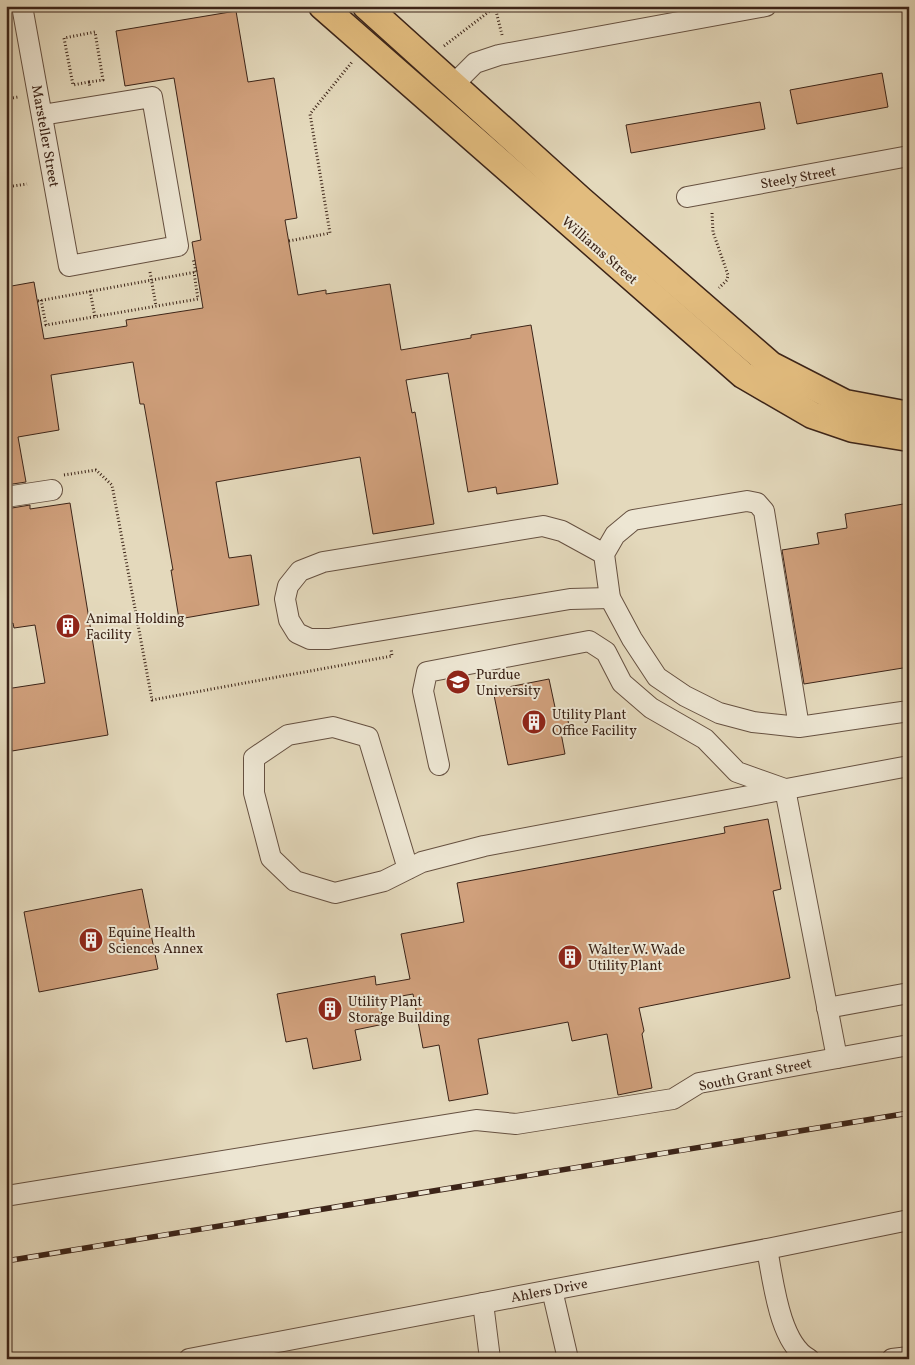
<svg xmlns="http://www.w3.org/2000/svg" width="915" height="1365" viewBox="0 0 915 1365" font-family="Vollkorn,serif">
	<rect width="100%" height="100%" fill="#e4d9bc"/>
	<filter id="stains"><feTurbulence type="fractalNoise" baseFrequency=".004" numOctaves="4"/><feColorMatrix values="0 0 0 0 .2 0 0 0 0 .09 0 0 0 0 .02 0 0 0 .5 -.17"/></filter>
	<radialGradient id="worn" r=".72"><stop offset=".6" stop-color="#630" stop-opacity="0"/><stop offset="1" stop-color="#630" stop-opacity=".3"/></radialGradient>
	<g fill="#d0a07c" stroke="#3c2418">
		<polygon points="236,11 248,82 274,78 297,218 285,220 298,295 326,290 326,294 390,284 401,350 471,338 471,335 531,325 558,484 497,494 496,487 468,492 448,373 406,380 412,413 415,412 434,524 373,534 360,457 216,482 229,558 251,555 259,605 179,619 171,570 173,570 144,404 140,404 133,362 51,375 59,430 18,437 26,482 6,485 6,287 34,282 44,339 127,326 126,320 203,308 192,242 201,240 174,78 125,86 116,31"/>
		<polygon points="882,73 888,107 797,124 790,90"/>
		<polygon points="760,102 765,129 631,153 626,125"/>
		<polygon points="70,503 108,735 12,751 6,716 6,689 45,683 35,625 14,628 13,623 6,625 6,509 30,505 30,509"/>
		<polygon points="909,503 909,667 804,684 782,550 819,544 817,533 847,528 845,514"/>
		<polygon points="549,679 556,712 566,710 570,731 561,733 565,754 508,765 493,690"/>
		<polygon points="768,819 781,889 773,891 790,978 639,1008 644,1031 642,1034 652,1088 618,1095 607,1034 572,1041 568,1022 478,1039 488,1094 449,1101 439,1045 423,1048 413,994 379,1000 384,1024 355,1030 361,1060 313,1069 307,1038 286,1042 277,994 375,976 376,985 410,979 401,934 464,922 457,883 725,833 724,827"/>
		<polygon points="142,889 158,969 39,992 24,912"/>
	</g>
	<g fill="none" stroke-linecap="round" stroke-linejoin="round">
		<defs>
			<g id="minor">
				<polyline points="22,6 69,266 178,246 152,97 42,115"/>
				<polyline points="453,85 475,63 499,55 766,6"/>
				<polyline points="687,197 909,156"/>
				<polyline points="6,497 52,490"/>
				<polyline points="604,554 562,531 543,526 323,562 300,571 288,586 285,599 289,620 297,633 310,639 329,639 570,599 610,598"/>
				<polyline points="799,727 764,511 757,503 747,501 633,520 615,535 604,554 610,598 632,639 657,677 685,696 719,713 753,722 799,727 909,711"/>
				<polyline points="439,765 423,691 427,672 589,641 606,652 622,683 651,708 705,739 737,772 785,789 837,1058"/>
				<polyline points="408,869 368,737 333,727 288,735 254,758 254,793 271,858 295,881 335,893 384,881 422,862 484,846 909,766"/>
				<polyline points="827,1008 909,993"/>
				<polyline points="6,1196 476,1120 516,1124 673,1099 699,1083 909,1045"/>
				<path d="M767,1249C773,1279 779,1343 809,1359"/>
				<polyline points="552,1290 568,1359"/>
				<polyline points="483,1303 490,1359"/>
				<polyline points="189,1359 767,1249 909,1220"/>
				<polyline points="892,1359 909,1357"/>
			</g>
			<g id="major">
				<polyline points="322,6 743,375 812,415 853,429 909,438"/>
				<polyline points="366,6 581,200 771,365 845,403 909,415"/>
			</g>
		</defs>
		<use href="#minor" stroke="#665141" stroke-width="22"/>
		<use href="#major" stroke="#3c2418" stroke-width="29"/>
		<g stroke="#3c2418" stroke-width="3" stroke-dasharray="1 2.5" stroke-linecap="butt">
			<polyline points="495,7 502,35"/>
			<polyline points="444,46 495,7"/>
			<polyline points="89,82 103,80 95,32 64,38 73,85 89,82 90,87"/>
			<polyline points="6,99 18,97"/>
			<polyline points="6,187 27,184"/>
			<polyline points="712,213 713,232 728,275 727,280 719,288"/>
			<polyline points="289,241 330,233 310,114 352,62"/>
			<polyline points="150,272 156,306"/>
			<polyline points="90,291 95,317"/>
			<polyline points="41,300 46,325 198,299 194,272"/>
			<polyline points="38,301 196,272 193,258"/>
			<polyline points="64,475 96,470 112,485 152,700 392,656 391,649"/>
		</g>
		<use href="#minor" stroke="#ede6d3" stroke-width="20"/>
		<use href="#major" stroke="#e2bc7e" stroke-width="26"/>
		<defs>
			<polyline id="rail" points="6,1261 909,1113"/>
		</defs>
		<use href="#rail" stroke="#3c2418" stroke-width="5.5"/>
		<use href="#rail" stroke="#ede6d3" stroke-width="4" stroke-dasharray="11" stroke-linecap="butt"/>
	</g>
	<defs>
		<symbol id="building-disc" viewBox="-11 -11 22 22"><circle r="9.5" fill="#8f2418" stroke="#ede6d3"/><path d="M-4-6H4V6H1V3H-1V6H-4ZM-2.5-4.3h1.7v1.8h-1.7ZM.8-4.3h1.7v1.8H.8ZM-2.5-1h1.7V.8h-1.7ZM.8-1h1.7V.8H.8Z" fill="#fff"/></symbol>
		<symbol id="university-disc" viewBox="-11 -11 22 22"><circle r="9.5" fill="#8f2418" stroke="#ede6d3"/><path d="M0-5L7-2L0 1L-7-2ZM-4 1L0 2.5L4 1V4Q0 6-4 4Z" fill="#fff"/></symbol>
	</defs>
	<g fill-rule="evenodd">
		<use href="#building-disc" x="54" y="612" width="28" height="28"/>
		<use href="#university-disc" x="444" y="668" width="28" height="28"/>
		<use href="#building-disc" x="520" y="708" width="28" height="28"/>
		<use href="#building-disc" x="77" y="926" width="28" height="28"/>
		<use href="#building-disc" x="556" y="943" width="28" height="28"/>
		<use href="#building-disc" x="316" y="995" width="28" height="28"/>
	</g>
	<g text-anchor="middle" stroke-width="4" stroke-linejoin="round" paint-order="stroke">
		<g font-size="14" fill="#3c2418" stroke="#ede6d3">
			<text transform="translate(46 136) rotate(80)" y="5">Marsteller Street</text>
			<text transform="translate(798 177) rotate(-10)" y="5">Steely Street</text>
			<text transform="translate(600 250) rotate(41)" y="5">Williams Street</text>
			<text transform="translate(755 1074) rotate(-12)" y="5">South Grant Street</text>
			<text transform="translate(549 1290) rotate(-11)" y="5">Ahlers Drive</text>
		</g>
		<g font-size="14" fill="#3c2418" stroke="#ede6d3" text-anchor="start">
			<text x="86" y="623">Animal Holding<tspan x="86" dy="16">Facility</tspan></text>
			<text x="476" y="679">Purdue<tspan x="476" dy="16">University</tspan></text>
			<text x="552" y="719">Utility Plant<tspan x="552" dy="16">Office Facility</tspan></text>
			<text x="108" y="937">Equine Health<tspan x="108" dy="16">Sciences Annex</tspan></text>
			<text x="588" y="954">Walter W. Wade<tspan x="588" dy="16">Utility Plant</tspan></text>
			<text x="348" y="1006">Utility Plant<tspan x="348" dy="16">Storage Building</tspan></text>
		</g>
	</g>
	<rect width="915" height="1365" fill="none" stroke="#e4d9bc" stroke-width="25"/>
	<rect x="8" y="8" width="900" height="1350" fill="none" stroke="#3c2418" stroke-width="2.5"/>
	<rect x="12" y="12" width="890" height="1340" fill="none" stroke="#3c2418"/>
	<rect width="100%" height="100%" filter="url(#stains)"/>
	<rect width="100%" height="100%" fill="url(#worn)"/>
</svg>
